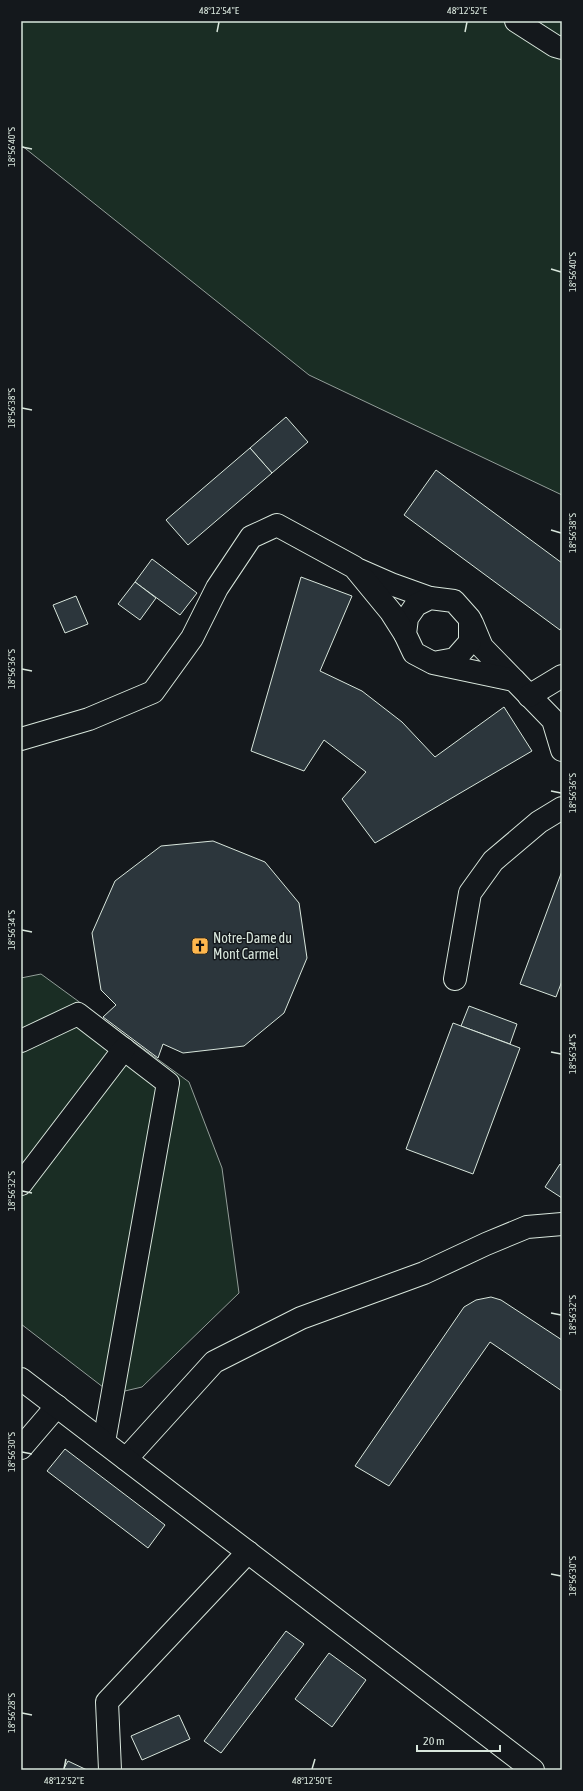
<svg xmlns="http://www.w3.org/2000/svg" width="583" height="1791" viewBox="0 0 583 1791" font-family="'Asap Condensed',sans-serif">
	<rect width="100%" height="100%" fill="#14181c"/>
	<g fill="#1a2d24" stroke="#939e99">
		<polygon points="21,21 562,21 562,495 309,375 21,145"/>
		<polygon points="41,974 189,1082 222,1168 239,1293 142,1387 112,1394 21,1324 21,978"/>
	</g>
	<g fill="#2c363c" stroke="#d8e6dc">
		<polygon points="286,417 308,442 272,473 250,448"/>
		<polygon points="250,448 272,473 188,545 166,520"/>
		<polygon points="436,470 562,563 562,627 560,630 404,515"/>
		<polygon points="152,559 197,593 180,615 135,582"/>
		<polygon points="301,577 352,596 320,671 362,691 402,722 435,757 504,707 532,751 375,843 342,799 366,772 324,740 304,771 251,751"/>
		<polygon points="135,582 156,598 140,620 118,604"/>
		<polygon points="76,596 88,624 65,633 53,605"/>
		<polygon points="213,841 265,862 299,903 307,958 284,1013 244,1046 183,1053 163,1044 158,1058 103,1017 116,1005 101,990 92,933 115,881 161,846"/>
		<polygon points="562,871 562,981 556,997 520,984"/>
		<polygon points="469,1006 517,1024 510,1044 461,1026"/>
		<polygon points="453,1023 520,1048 473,1174 406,1149"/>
		<polygon points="560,1164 562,1166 562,1198 545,1187"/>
		<polygon points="491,1297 501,1300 562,1340 562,1391 490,1342 389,1486 355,1466 464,1307 476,1300"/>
		<polygon points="65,1449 165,1525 148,1548 47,1471"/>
		<polygon points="286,1631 304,1644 221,1753 204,1741"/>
		<polygon points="329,1653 366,1680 332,1727 295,1699"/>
		<polygon points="179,1715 190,1739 142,1760 131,1736"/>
		<polygon points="68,1761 87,1770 63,1770"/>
	</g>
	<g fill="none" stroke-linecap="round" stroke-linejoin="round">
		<defs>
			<g id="minor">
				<polyline points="516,21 555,46 562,48"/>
				<polyline points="359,570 391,584 430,598"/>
				<polyline points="472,623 482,647 514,680"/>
				<polyline points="433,663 455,659 470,642 470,619 454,601 430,598 416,605 407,618 405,634 414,653 433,663 514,680 553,720 562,750"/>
				<polyline points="529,696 562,676"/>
				<polyline points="21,739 89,719 153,692 192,638 217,588 251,537 277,525 354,567 391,612 405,634"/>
				<polyline points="455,979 470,893 493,861 539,822 562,808"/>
				<polyline points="21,1041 78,1014 168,1083 104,1442"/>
				<polyline points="21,1184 124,1049"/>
				<polyline points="21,1448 57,1406"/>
				<polyline points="126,1459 214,1362 301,1318 424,1273 486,1244 527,1227 562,1224"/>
				<polyline points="110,1770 107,1702 248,1552"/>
			</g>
			<polyline id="major" points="21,1379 533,1770"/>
		</defs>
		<use href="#minor" stroke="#d8e6dc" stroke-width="24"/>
		<use href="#major" stroke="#d8e6dc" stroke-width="24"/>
		<use href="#minor" stroke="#14181c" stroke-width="22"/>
		<use href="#major" stroke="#14181c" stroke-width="22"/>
	</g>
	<path fill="none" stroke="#d8e6dc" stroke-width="1.5" d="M217,32L219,22M465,32L467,22M22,147L32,149M551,269L561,272M22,408L32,410M551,530L561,533M22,669L32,671M551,791L561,793M22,930L32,932M551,1052L561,1054M22,1191L32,1193M551,1313L561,1315M22,1452L32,1454M551,1574L561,1576M22,1713L32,1715M64,1769L66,1759M312,1769L315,1759"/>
	<defs>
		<symbol id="church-square" viewBox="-11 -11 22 22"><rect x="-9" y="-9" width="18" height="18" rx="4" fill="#ffb74d" stroke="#14181c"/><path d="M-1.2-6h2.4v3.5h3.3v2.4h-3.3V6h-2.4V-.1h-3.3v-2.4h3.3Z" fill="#111"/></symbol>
	</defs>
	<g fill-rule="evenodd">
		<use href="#church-square" x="190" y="936" width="20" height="20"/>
	</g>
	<g text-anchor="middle" stroke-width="3" stroke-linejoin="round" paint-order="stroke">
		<g font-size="14" fill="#d8e6dc" stroke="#14181c" text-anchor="start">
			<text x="213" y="943">Notre-Dame du<tspan x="213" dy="16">Mont Carmel</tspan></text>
		</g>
	</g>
	<rect width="583" height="1791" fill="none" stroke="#14181c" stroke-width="44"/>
	<path d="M417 1745v6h83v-6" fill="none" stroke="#d8e6dc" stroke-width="2"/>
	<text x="423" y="1745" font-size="12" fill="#d8e6dc" stroke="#14181c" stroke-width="3" paint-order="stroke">20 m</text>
	<rect x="22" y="22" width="539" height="1747" fill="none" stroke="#d8e6dc" stroke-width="1.5"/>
	<g font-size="10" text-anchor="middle" fill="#d8e6dc">
		<text x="219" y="14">48°12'54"E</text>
		<text x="467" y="14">48°12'52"E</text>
		<text transform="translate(11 147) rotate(-90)" y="4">18°56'40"S</text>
		<text transform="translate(572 272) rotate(-90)" y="4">18°56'40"S</text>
		<text transform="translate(11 408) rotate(-90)" y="4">18°56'38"S</text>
		<text transform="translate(572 533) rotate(-90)" y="4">18°56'38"S</text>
		<text transform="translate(11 669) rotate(-90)" y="4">18°56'36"S</text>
		<text transform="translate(572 793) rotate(-90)" y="4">18°56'36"S</text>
		<text transform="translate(11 930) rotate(-90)" y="4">18°56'34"S</text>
		<text transform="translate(572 1054) rotate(-90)" y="4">18°56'34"S</text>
		<text transform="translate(11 1191) rotate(-90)" y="4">18°56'32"S</text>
		<text transform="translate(572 1315) rotate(-90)" y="4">18°56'32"S</text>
		<text transform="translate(11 1452) rotate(-90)" y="4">18°56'30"S</text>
		<text transform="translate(572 1576) rotate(-90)" y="4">18°56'30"S</text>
		<text transform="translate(11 1713) rotate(-90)" y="4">18°56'28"S</text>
		<text x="64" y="1784">48°12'52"E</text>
		<text x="312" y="1784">48°12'50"E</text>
	</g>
</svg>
